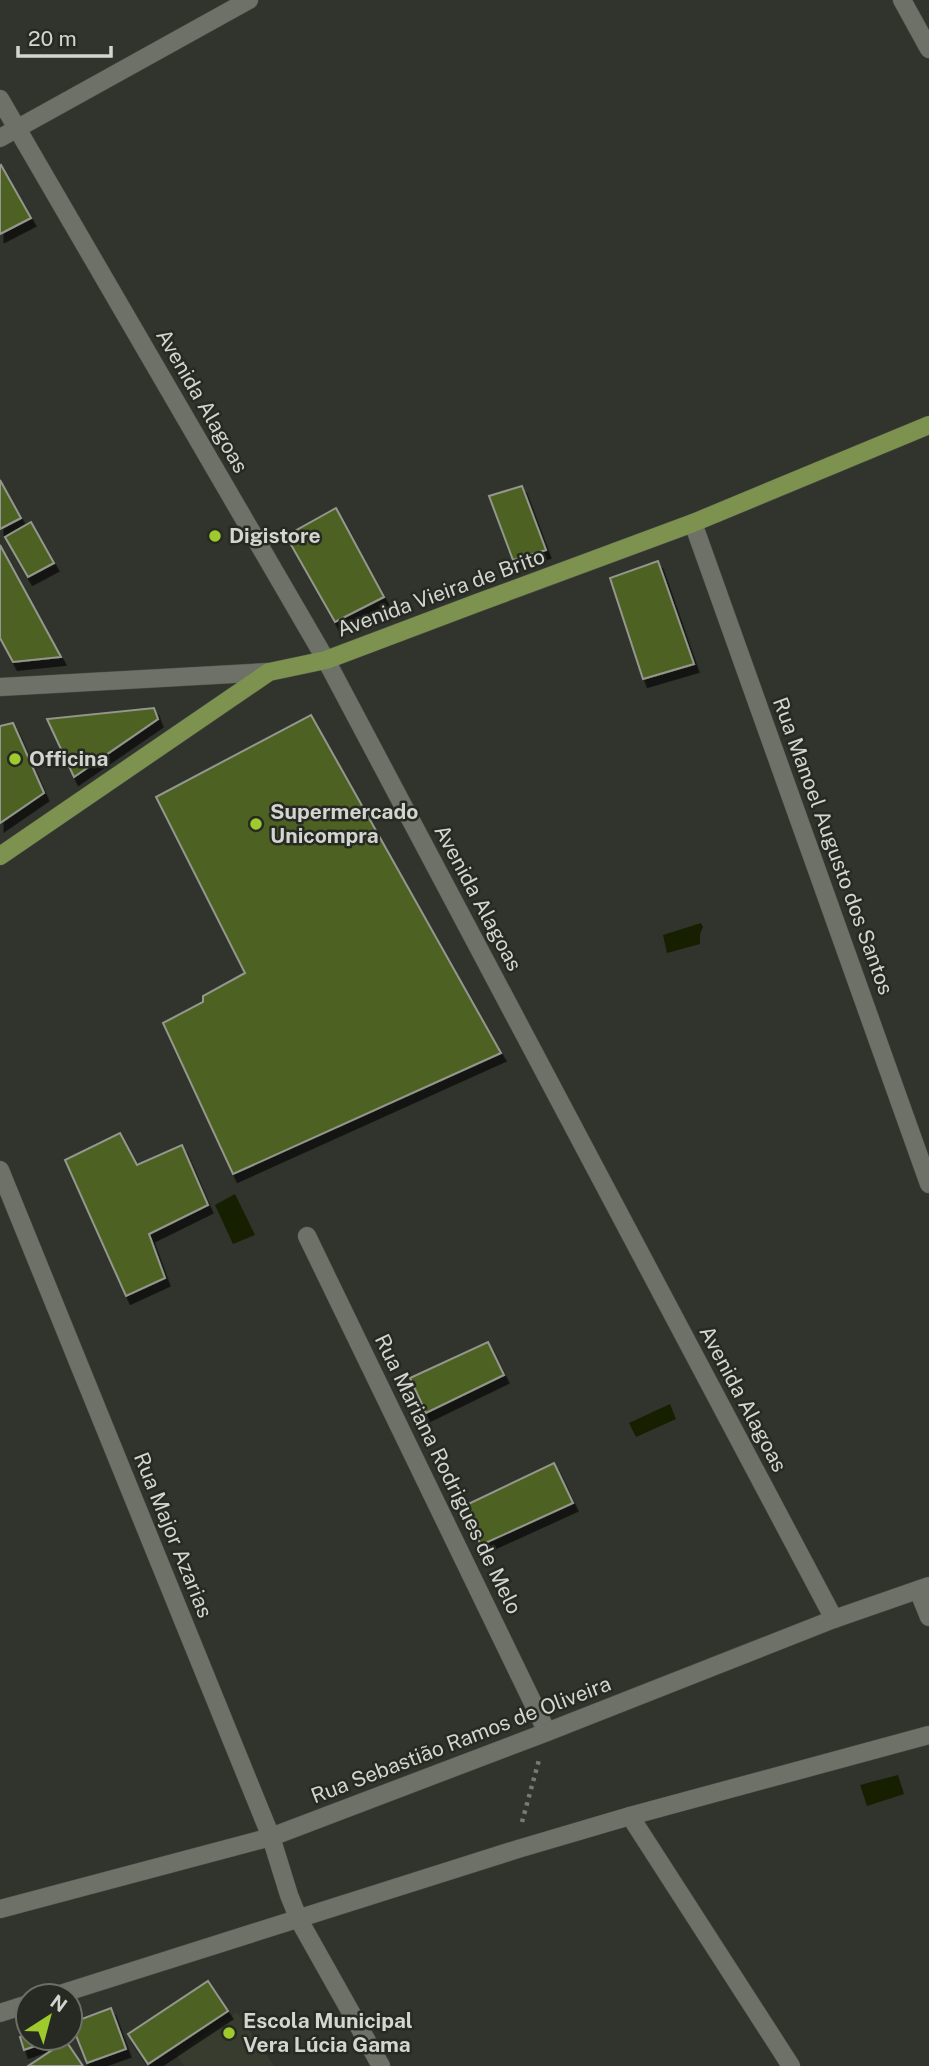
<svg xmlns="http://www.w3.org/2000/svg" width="929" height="2066" viewBox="0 0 929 2066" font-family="'Public Sans',sans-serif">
	<defs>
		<filter id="shadow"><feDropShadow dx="4.5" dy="8" stdDeviation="0" flood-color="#0009"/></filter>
	</defs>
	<rect width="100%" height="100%" fill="#31342c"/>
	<polygon fill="#373c2e" points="237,2012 274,2066 184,2066 176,2054"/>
	<g fill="#162000">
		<polygon points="701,923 703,927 700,934 700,944 667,953 663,935"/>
		<polygon points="235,1194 255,1235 233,1244 215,1205"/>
		<polygon points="670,1404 676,1419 636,1437 629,1423"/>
		<polygon points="898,1775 904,1794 867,1806 860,1785"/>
	</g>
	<g fill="#4e6221" stroke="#93978d" stroke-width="2" filter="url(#shadow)">
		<polygon points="1,165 31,218 0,234 0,166"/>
		<polygon points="0,480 21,518 0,529"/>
		<polygon points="522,486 546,550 513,560 489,496"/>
		<polygon points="336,508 384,597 335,622 286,536"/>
		<polygon points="31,522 54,563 28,577 5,537"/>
		<polygon points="0,545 61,657 13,662 0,638"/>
		<polygon points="658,561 694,664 643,679 610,578"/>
		<polygon points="154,708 158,719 74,777 47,719"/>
		<polygon points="311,715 501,1053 233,1174 163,1023 203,1002 203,996 245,973 156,797"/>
		<polygon points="13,723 44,793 0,823 0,726"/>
		<polygon points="120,1133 137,1165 182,1145 208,1205 149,1234 165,1278 126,1296 65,1160"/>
		<polygon points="488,1342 504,1375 426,1413 410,1378"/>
		<polygon points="554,1463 573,1503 481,1545 462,1507"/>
		<polygon points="208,1981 228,2011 148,2064 128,2034"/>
		<polygon points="111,2008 126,2049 87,2063 71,2023"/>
		<polygon points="28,2034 28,2038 49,2038 50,2041 24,2050 20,2037"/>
		<polygon points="66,2041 83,2066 28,2066"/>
	</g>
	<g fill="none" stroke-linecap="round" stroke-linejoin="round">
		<defs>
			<g id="minor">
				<polyline points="902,0 929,49"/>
				<polyline points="0,99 326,660 834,1619"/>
				<polyline points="0,138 249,0"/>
				<polyline points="693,523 929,1184"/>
				<polyline points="0,687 269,672"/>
				<polyline points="0,1170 271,1837 289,1895 299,1920 381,2066"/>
				<polyline points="307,1236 547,1732"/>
				<polyline points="918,1590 929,1617"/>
				<polyline points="630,1816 791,2066"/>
				<polyline points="0,1909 271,1837 547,1732 834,1619 929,1586"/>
				<polyline points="54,1996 518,1849 630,1816 929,1735"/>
				<polyline points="0,2013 28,2004"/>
			</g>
			<polyline id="major" points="0,856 269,672 326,660 477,603 693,523 929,425"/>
		</defs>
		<use href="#minor" stroke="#4c4f49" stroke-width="19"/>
		<use href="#major" stroke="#4c4f49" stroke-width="19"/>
		<polyline stroke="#777972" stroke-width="4.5" stroke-dasharray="3.5 5" stroke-linecap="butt" points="522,1822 539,1760"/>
		<use href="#minor" stroke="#6e7168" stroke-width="18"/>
		<use href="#major" stroke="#7d924f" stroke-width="18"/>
	</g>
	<g fill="#9eca2e" stroke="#272a22" stroke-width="2.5">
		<circle cx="215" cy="536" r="7"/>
		<circle cx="15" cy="759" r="7"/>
		<circle cx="256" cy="824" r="7"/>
		<circle cx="229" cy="2033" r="7"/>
	</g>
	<g text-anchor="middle" stroke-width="5" stroke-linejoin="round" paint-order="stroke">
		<g font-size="21" fill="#d3d5d0" stroke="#272a22">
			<text transform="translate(202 401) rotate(60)" y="7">Avenida Alagoas</text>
			<text transform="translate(441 593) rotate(-20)" y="7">Avenida Vieira de Brito</text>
			<text transform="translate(833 846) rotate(70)" y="7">Rua Manoel Augusto dos Santos</text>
			<text transform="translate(478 898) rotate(62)" y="7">Avenida Alagoas</text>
			<text transform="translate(743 1399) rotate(62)" y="7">Avenida Alagoas</text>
			<text transform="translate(448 1474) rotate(64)" y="7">Rua Mariana Rodrigues de Melo</text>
			<text transform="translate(173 1535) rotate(68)" y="7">Rua Major Azarias</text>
			<text transform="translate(461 1740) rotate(-21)" y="7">Rua Sebastião Ramos de Oliveira</text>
		</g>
		<g font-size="21" font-weight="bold" fill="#d3d5d0" stroke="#272a22" text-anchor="start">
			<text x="229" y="543">Digistore</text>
			<text x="29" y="766">Officina</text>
			<text x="270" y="819">Supermercado<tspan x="270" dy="24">Unicompra</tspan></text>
			<text x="243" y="2028">Escola Municipal<tspan x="243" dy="24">Vera Lúcia Gama</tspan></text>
		</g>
	</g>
	<g transform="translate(49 2017) rotate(36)"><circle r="33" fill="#272a22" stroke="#6c6e68" stroke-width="2"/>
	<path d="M0-5L12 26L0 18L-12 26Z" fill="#9eca2e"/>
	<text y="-10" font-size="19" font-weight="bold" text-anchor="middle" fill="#d3d5d0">N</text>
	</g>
	<path d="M18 46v10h93v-10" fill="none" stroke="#d3d5d0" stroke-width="3.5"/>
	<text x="28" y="46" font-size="21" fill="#d3d5d0" stroke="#272a22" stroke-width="5" paint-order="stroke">20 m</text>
</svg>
